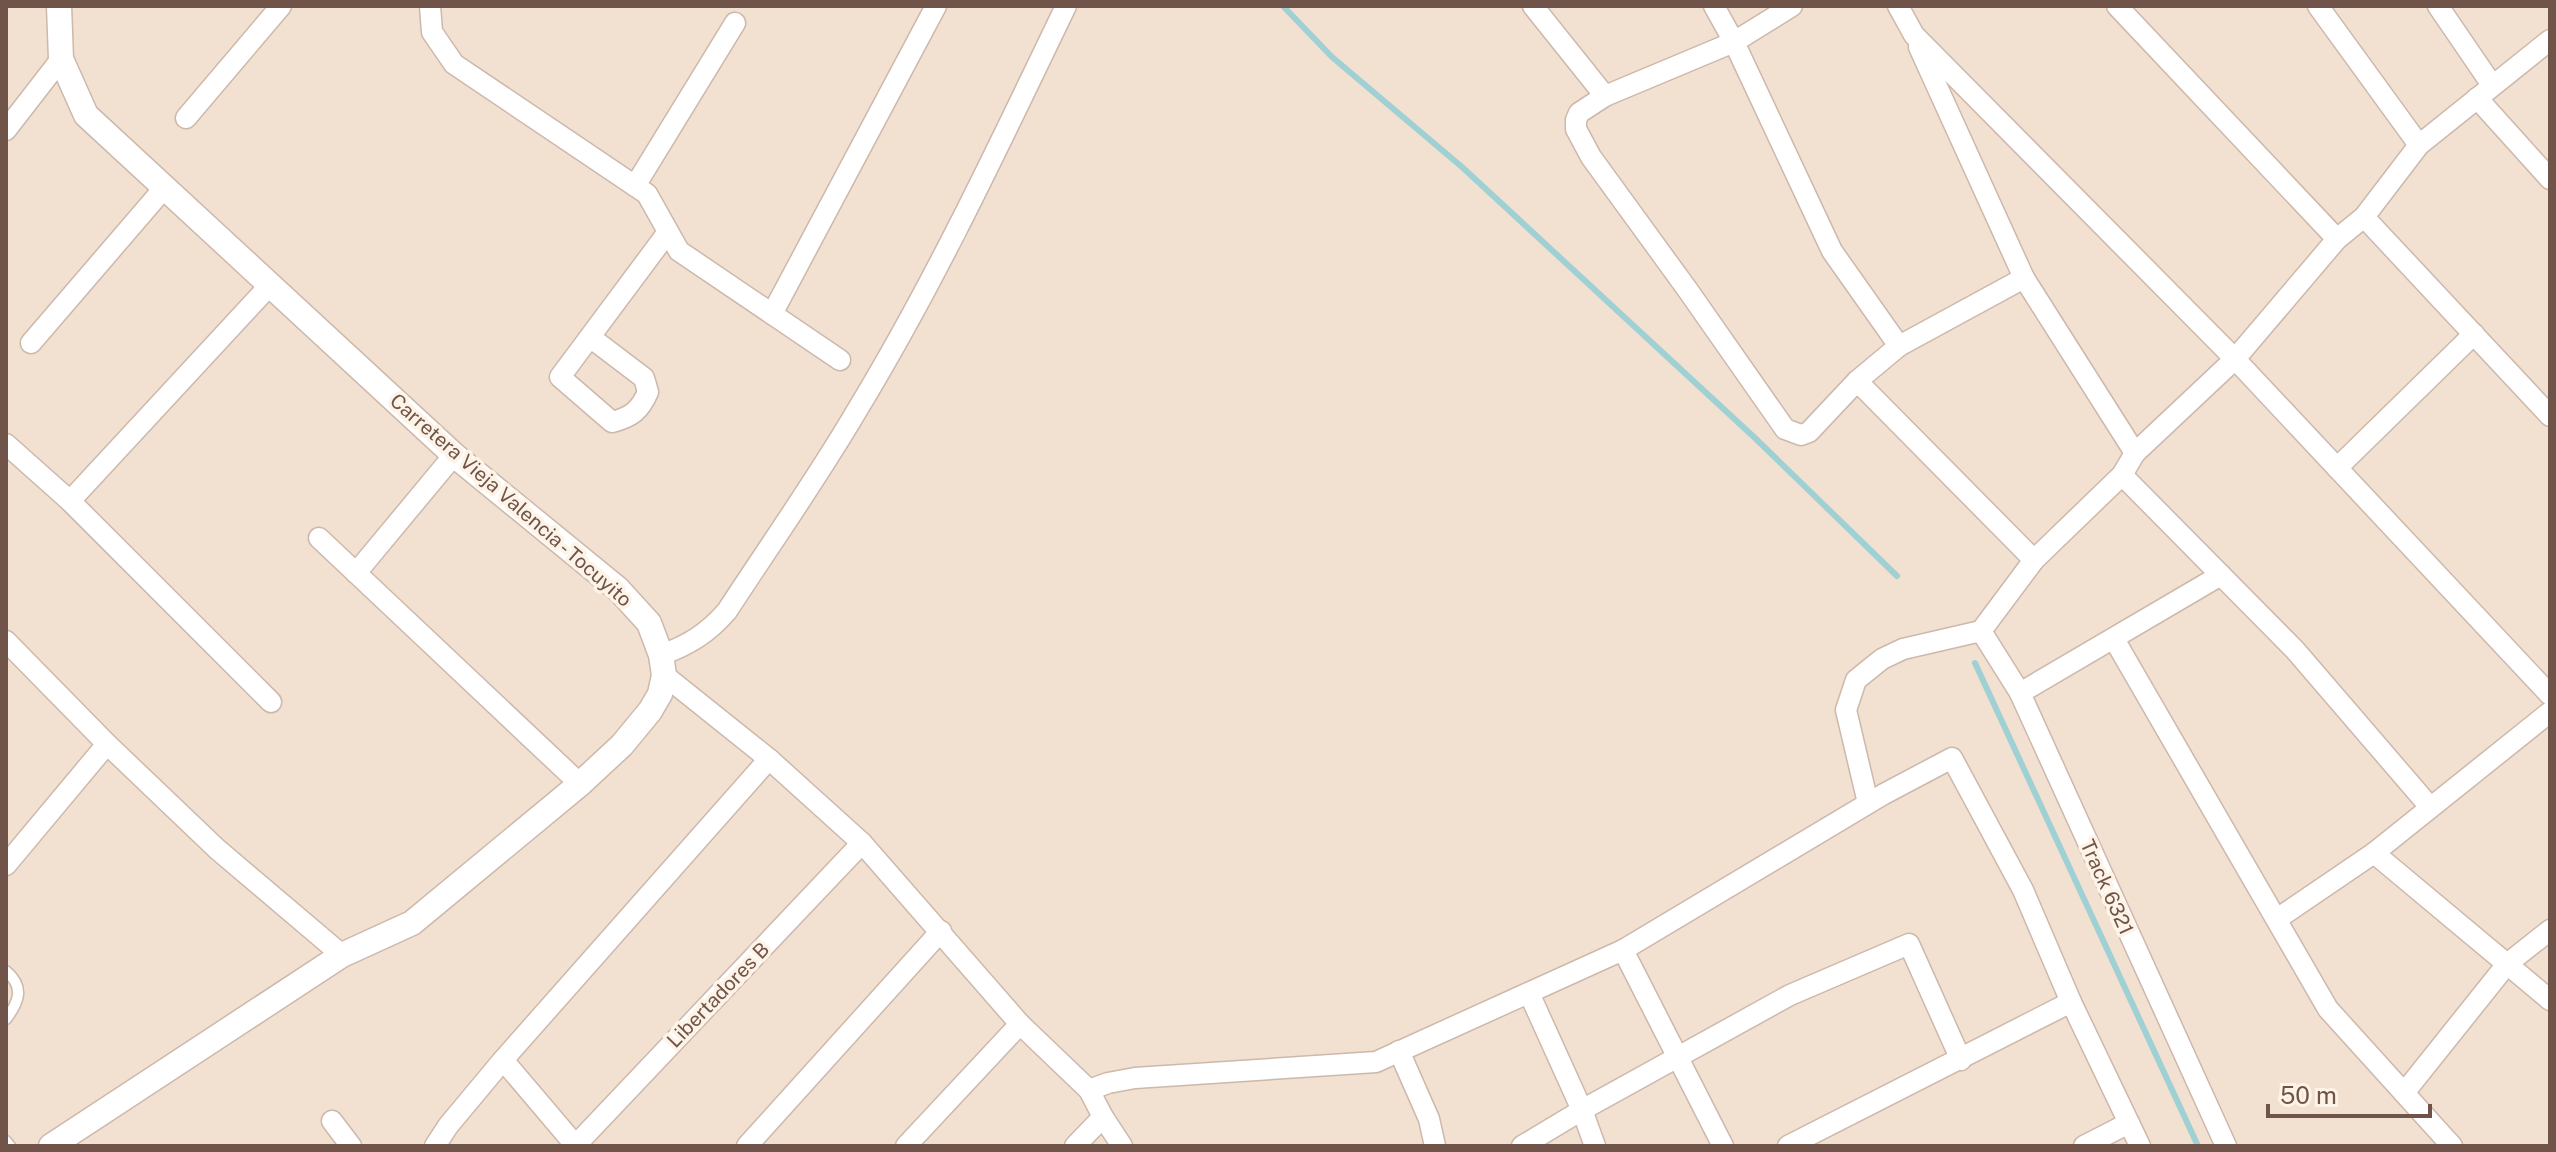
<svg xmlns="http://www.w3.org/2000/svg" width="2556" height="1152" viewBox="0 0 2556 1152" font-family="'Public Sans',sans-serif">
	<rect width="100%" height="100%" fill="#fbefe1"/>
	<rect fill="#f2e0d0" x="6" y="6" width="2544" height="1140"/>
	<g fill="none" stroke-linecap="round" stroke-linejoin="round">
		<g stroke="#9ed0d4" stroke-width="6">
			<polyline points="1283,6 1332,57 1462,167 1755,438 1897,576"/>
			<polyline points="1975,663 2198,1146"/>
		</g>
		<defs>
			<g id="service">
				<path d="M6,971C25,987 19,1002 6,1019"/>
				<polyline points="6,1141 10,1146"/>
			</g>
			<g id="minor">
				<polyline points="430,6 432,32 454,64 647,194 679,251 840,360"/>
				<polyline points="1533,6 1605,96"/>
				<polyline points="1714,6 1734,42 1832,251 1899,346"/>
				<polyline points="1792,6 1734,42 1605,96 1579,113 1576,120 1576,129 1591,157 1687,289 1785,429 1801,435 1809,432 1857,381 1899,346 2024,278"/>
				<polyline points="1898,6 1914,35 2235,359 2550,695"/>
				<polyline points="2117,6 2337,239"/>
				<polyline points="2318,6 2419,145"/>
				<polyline points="2438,6 2492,85"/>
				<polyline points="1919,47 2024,278 2135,453"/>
				<polyline points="2477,98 2550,179"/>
				<polyline points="186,118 281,6"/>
				<polyline points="6,130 61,59"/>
				<polyline points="635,186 735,23"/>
				<polyline points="2364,217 2550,416"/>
				<polyline points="772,314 936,6"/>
				<path d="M590,337L644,378L648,392C640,410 632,417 612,422L560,377L668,232"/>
				<polyline points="31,343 165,187"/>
				<polyline points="1857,381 2034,560"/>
				<polyline points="6,444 70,501 271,702"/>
				<polyline points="2337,468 2474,334"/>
				<polyline points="2122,475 2295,650 2430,807"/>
				<polyline points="70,501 270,285"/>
				<polyline points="319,538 580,784"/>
				<polyline points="356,573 454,455"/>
				<polyline points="1981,631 2020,693 2226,1146"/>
				<polyline points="2114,639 2328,1009 2452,1146"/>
				<polyline points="6,641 107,744 217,849 342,955"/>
				<path d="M661,655C689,645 708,633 727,611C770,545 816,480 856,412C935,282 1000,143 1066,6"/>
				<polyline points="664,675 769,759 862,843 1020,1024 1089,1090 1103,1117 1122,1146"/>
				<polyline points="2020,693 2221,575"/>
				<polyline points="1868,803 1846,710 1856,680 1882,659 1903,649 1981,631 2034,560 2122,475 2135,453 2235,359 2337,239 2364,217 2419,145 2550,40"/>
				<polyline points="2374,853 2550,1000"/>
				<polyline points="6,865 107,744"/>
				<polyline points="2277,919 2374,853 2550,712"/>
				<polyline points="1623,950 1723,1146"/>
				<polyline points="1529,993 1582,1110 1595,1146"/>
				<polyline points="1399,1051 1429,1119 1435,1146"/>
				<polyline points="503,1060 576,1146"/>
				<polyline points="1089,1090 1108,1083 1135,1078 1376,1062 1623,950 1884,794 1952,758 2023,890 2071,1002 2140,1146"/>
				<polyline points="2404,1093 2507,964 2550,930"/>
				<polyline points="332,1121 351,1146"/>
				<polyline points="435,1146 448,1126 503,1060 769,759"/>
				<polyline points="575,1146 862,843"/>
				<polyline points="747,1146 941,931"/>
				<polyline points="906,1146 1020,1024"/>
				<polyline points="1075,1146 1103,1117"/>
				<polyline points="1522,1146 1582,1110 1790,995 1909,944 1961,1060"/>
				<polyline points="1788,1146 2071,1002"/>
				<polyline points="2084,1146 2129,1123"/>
			</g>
			<polyline id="tertiary" points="51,1146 342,955 412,923 580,784 622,745 650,711 660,694 664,675 661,655 649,623 618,589 454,455 86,115 61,59 59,6"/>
		</defs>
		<use href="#service" stroke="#cdb8ac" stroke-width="13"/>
		<use href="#minor" stroke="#cdb8ac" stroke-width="23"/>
		<use href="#tertiary" stroke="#cdb8ac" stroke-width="27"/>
		<use href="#service" stroke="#fff" stroke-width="10"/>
		<use href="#minor" stroke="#fff" stroke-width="20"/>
		<use href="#tertiary" stroke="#fff" stroke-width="24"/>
	</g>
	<g text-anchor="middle" stroke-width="7" stroke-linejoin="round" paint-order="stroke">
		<g font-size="20" fill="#70544a" stroke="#fef3e7">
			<text transform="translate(511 500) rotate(41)" y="7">Carretera Vieja Valencia - Tocuyito</text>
			<text transform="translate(2107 887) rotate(66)" y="7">Track 6321</text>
			<text transform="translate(718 995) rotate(-46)" y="7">Libertadores B</text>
		</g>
	</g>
	<rect width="2556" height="1152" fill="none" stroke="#70544a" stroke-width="16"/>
	<path d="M2268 1104v12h162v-12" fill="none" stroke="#70544a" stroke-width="4"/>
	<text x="2280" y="1104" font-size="24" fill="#70544a" stroke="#fef3e7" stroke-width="6" paint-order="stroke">50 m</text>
</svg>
